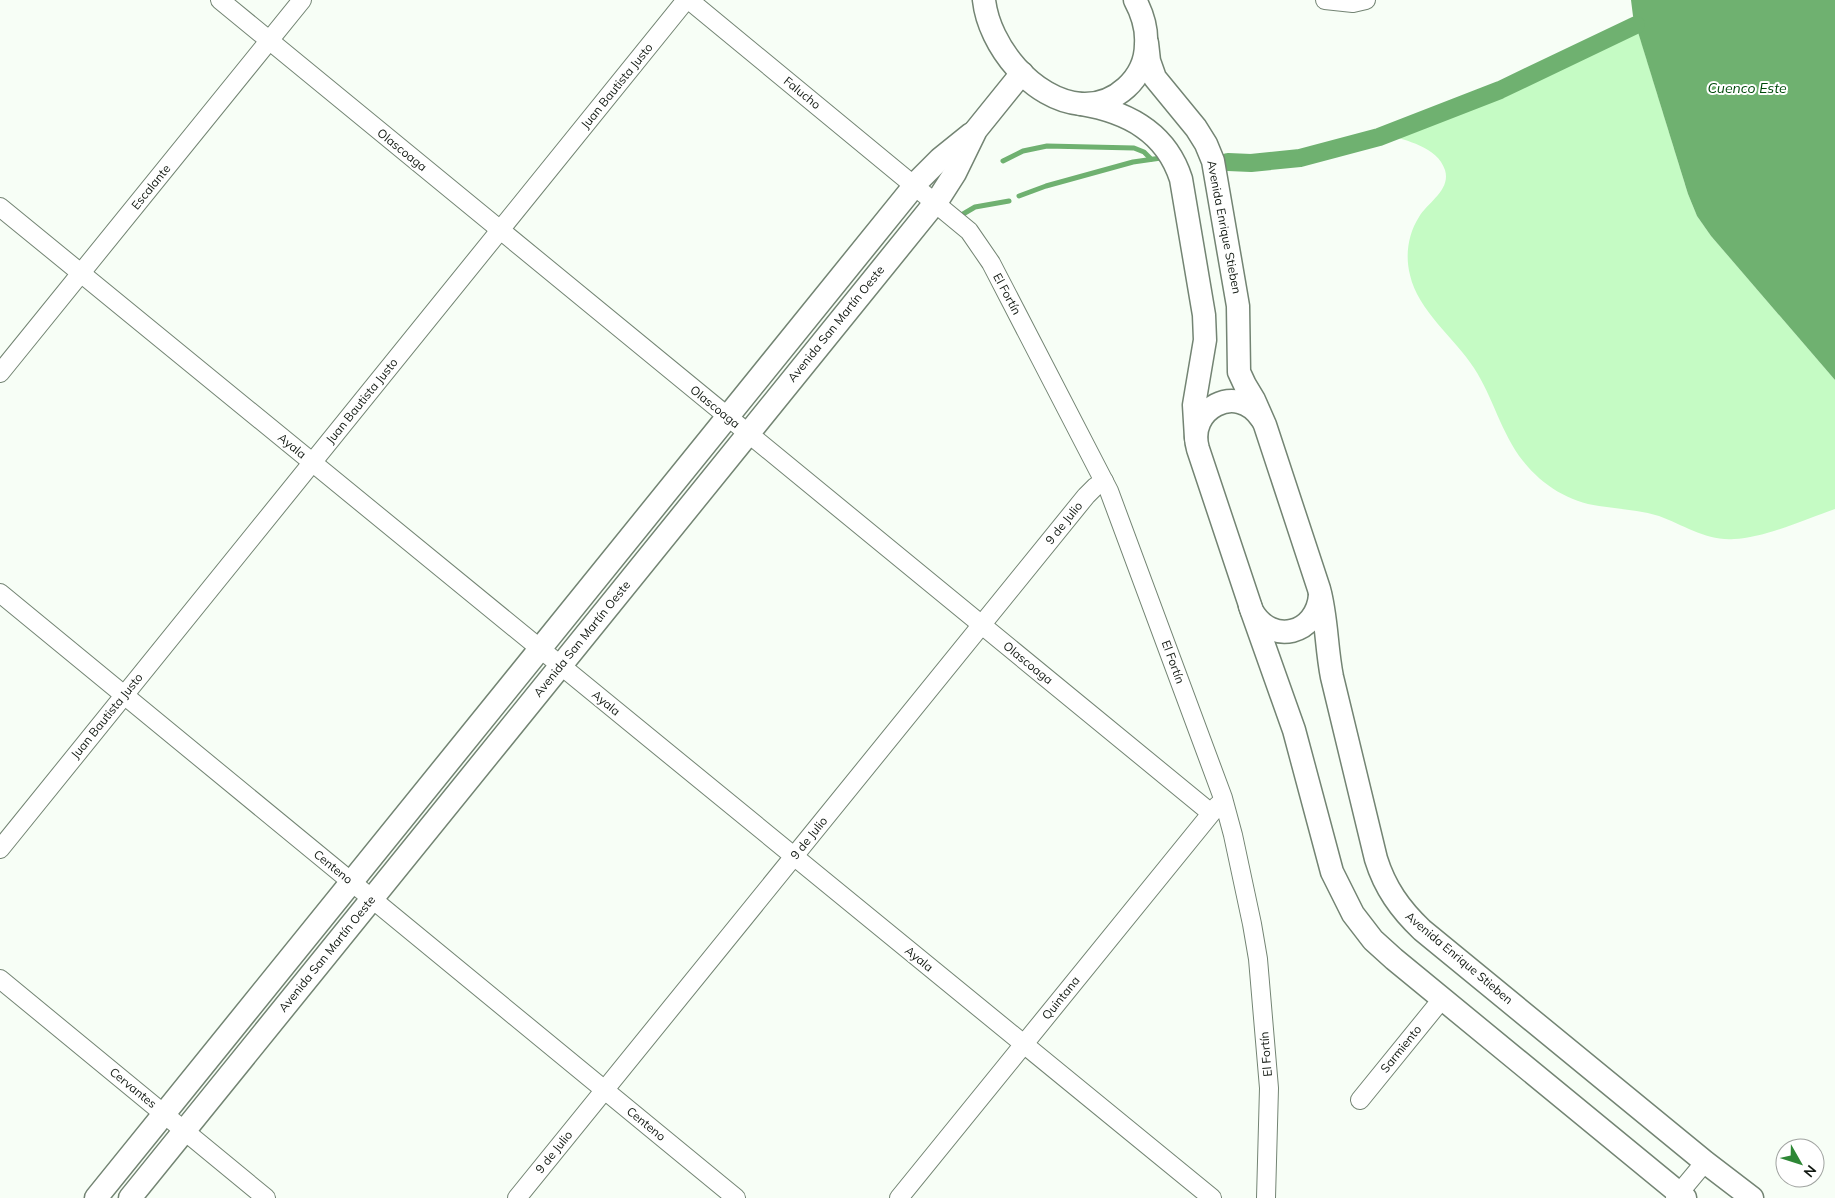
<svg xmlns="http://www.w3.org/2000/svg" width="1835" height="1198" viewBox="0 0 1835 1198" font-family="Mulish,sans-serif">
	<rect width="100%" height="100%" fill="#f7fef6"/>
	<path fill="#c5fbc4" d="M1636,25L1688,194L1697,216L1711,236L1835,380V509C1806,519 1764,538 1734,539C1706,541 1684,525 1659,516C1639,510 1619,509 1599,506C1569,502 1542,485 1523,461C1501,433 1493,397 1474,368C1454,337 1418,311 1410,275C1405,256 1408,234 1419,217C1428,202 1451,190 1445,170C1437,146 1406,141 1386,134L1500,90Z"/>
	<polygon fill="#6fb170" points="1631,0 1835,0 1835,380 1711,236 1697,216 1688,194 1633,16"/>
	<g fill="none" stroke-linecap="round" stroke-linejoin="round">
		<g stroke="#6fb170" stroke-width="5">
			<polyline points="1003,161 1023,151 1047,146 1134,148 1144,152 1151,159"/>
			<polyline points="1019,196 1046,186 1133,162 1161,158"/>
			<polyline points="958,217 975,207 1009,201"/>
		</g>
		<polyline stroke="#6fb170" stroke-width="18" points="1228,162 1251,163 1300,158 1379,137 1500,90 1636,25"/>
		<defs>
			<g id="minor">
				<polyline points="220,0 1211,813"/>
				<polyline points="689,0 969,231 991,263 1109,491 1223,798 1233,835 1252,924 1258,959 1269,1088 1266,1198"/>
				<polyline points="1325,0 1353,3 1366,0"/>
				<polyline points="0,207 1212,1198"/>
				<polyline points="0,373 302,0"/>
				<polyline points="0,593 736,1198"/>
				<polyline points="0,849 686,0"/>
				<polyline points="0,979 266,1198"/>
				<polyline points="1360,1100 1442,999"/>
				<polyline points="517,1198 1086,496 1095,487 1104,481"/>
				<polyline points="899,1198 1218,805"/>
				<polyline points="1675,1198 1705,1162"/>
			</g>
			<g id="major">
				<path d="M984,0C989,46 1033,100 1081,104C1115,106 1146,78 1146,44C1147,29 1142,13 1135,0"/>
				<path d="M1147,43L1149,61L1155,78L1196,128L1206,144L1213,161L1238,306L1239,372L1245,385L1254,400L1265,425L1319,589C1327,618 1326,647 1332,677L1376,859C1385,888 1400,909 1422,930L1705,1162L1752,1198"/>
				<path d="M1081,104C1128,112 1166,132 1181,179L1204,315L1205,340L1194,405L1196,438"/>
				<path d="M1261,418C1237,382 1186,409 1198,449L1252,611C1272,646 1317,634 1320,595"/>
				<polyline points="1250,606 1294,730 1332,872 1353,914 1373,940 1394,959 1685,1198"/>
				<polyline points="96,1198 919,180 940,159 971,134"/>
				<polyline points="130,1198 939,198 955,173 976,130 1022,73"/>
			</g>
		</defs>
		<use href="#minor" stroke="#738473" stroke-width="20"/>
		<use href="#major" stroke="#738473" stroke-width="25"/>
		<use href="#minor" stroke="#fff" stroke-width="18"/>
		<use href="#major" stroke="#fff" stroke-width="22"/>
	</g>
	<g text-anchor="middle" stroke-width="4" stroke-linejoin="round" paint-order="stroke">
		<g font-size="12" fill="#111811" stroke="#fff">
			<text transform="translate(617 86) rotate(-51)" y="4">Juan Bautista Justo</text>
			<text transform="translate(802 93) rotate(39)" y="4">Falucho</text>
			<text transform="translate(402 150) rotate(39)" y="4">Olascoaga</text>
			<text transform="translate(151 187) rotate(-51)" y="4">Escalante</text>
			<text transform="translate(1224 227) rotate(79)" y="4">Avenida Enrique Stieben</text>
			<text transform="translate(1007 294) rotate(62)" y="4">El Fortín</text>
			<text transform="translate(836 324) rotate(-51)" y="4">Avenida San Martín Oeste</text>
			<text transform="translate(362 401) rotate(-51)" y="4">Juan Bautista Justo</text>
			<text transform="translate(715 407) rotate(39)" y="4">Olascoaga</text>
			<text transform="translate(292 446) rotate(39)" y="4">Ayala</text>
			<text transform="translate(1064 523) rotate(-51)" y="4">9 de Julio</text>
			<text transform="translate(582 639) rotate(-51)" y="4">Avenida San Martín Oeste</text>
			<text transform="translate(1173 662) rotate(70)" y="4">El Fortín</text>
			<text transform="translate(1028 663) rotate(39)" y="4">Olascoaga</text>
			<text transform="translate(606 703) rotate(39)" y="4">Ayala</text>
			<text transform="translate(107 716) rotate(-51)" y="4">Juan Bautista Justo</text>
			<text transform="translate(809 838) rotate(-51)" y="4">9 de Julio</text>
			<text transform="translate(333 867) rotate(39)" y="4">Centeno</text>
			<text transform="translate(327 954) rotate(-51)" y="4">Avenida San Martín Oeste</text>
			<text transform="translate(1459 958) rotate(40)" y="4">Avenida Enrique Stieben</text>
			<text transform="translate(919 959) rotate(39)" y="4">Ayala</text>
			<text transform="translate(1061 998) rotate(-51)" y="4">Quintana</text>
			<text transform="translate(1401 1049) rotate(-51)" y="4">Sarmiento</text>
			<text transform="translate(1266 1054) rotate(-95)" y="4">El Fortín</text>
			<text transform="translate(133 1088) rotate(39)" y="4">Cervantes</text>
			<text transform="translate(646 1124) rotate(39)" y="4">Centeno</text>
			<text transform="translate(554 1152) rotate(-51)" y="4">9 de Julio</text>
		</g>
		<g font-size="14" font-style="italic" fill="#004b0b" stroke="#fff">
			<text x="1747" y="93">Cuenco Este</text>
		</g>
	</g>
	<g transform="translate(1800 1163) rotate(129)"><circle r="24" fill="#ffffff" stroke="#a0a3a0"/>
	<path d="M0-4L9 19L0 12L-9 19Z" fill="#2e8736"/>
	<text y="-8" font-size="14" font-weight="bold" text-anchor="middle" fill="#111811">N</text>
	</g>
</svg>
